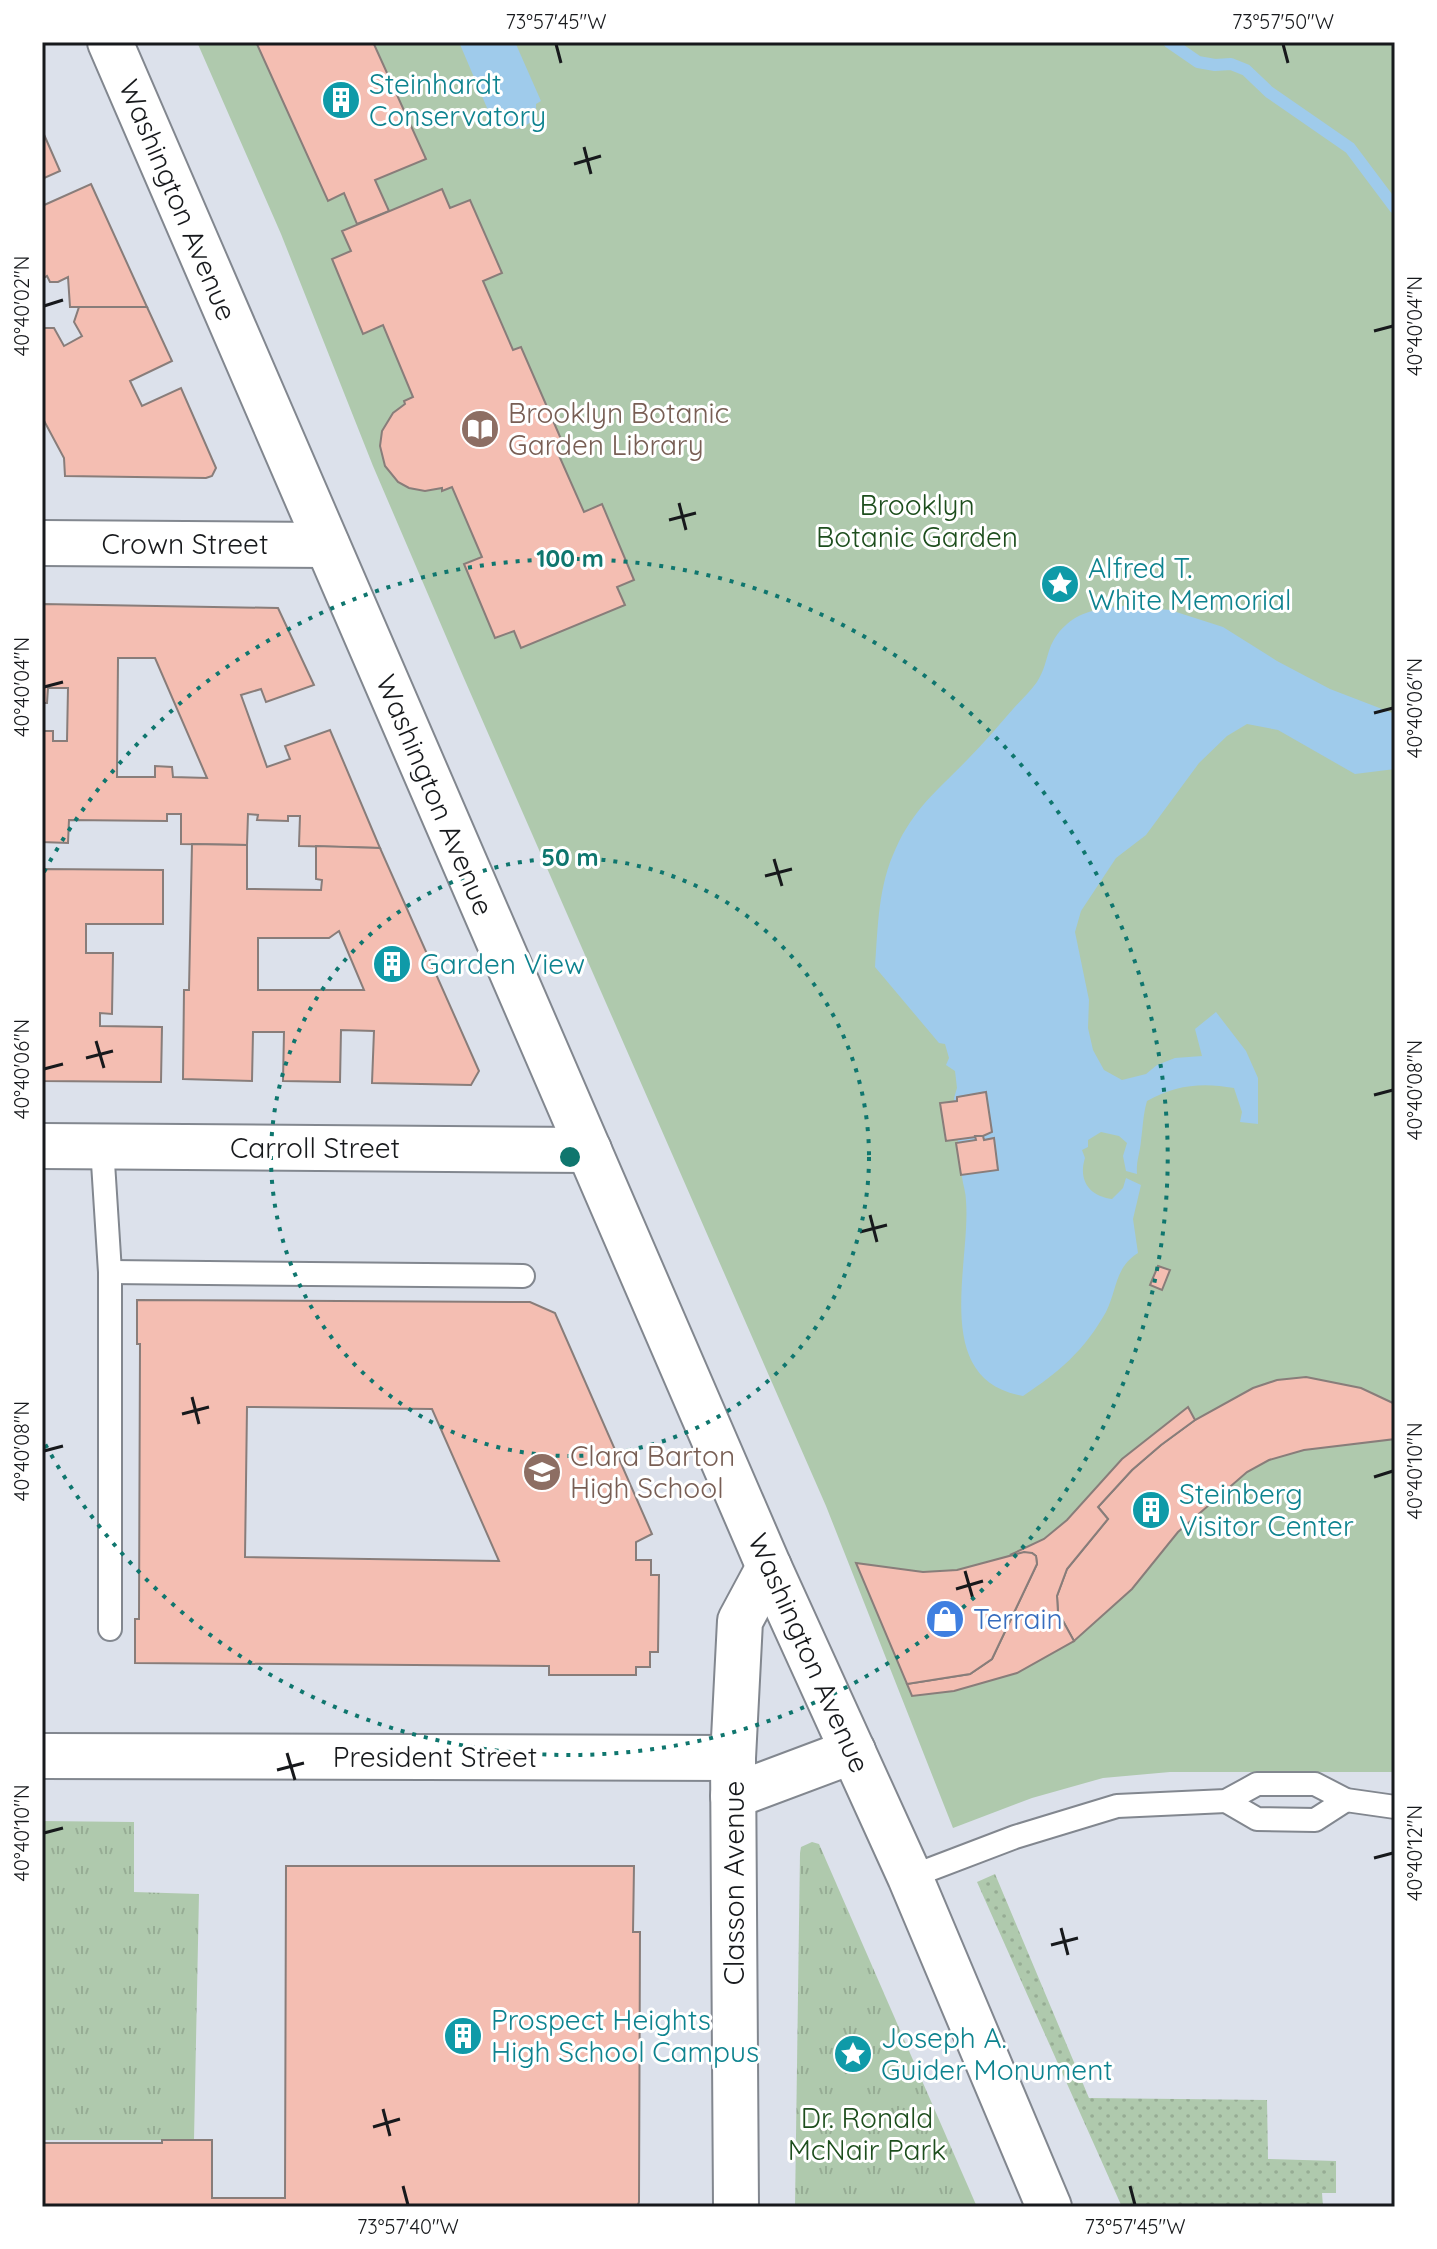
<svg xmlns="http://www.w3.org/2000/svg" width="1437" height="2249" viewBox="0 0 1437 2249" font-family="Quicksand,sans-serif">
	<defs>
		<pattern id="grass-dots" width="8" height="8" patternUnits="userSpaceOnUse" patternTransform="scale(2)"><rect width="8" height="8" fill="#afc9ad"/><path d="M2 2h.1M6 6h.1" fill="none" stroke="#96ac94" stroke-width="1.8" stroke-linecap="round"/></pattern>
		<pattern id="park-tufts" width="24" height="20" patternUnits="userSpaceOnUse" patternTransform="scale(2)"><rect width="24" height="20" fill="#afc9ad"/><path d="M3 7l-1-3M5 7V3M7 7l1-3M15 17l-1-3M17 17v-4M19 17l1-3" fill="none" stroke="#96ac94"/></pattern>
	</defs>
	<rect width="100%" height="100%" fill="#dce1eb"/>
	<polygon fill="url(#grass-dots)" points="995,1874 1089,2098 1267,2100 1268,2159 1336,2161 1336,2193 1322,2193 1323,2207 1122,2207 977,1882"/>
	<g fill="url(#park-tufts)">
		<polygon points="42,1821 134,1822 134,1892 199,1894 194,2140 42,2140"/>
		<polygon points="812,1842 819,1844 977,2207 795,2207 800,1853 801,1847"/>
	</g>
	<polygon fill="#afc9ad" points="197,42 1395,42 1395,1772 1170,1772 1103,1778 1032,1798 953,1828 826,1506 463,676 373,466 281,234"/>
	<g fill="#9fcbeb">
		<path d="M459,42H515L541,101L536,104C537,117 530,126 517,129L498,120L493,122Z"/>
		<path d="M1124,606L1170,610L1223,627L1277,661L1330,689L1395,714V769L1355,774L1278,730L1247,724L1227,736L1199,763L1146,835L1116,858L1081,911L1075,932L1089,1000L1088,1028L1093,1050L1104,1070L1122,1080L1146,1074L1157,1065L1175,1058L1202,1056L1195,1029L1216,1012L1246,1051L1258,1078V1124L1240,1122L1242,1112L1234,1088C1202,1082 1175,1085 1147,1101C1143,1115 1143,1126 1141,1141C1140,1153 1136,1161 1137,1174L1126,1171L1123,1156L1127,1143L1119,1136L1101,1132L1088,1140V1147L1082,1150L1085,1158C1078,1180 1089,1196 1112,1199L1123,1188L1126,1178L1141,1185L1133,1219L1138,1253C1115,1267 1117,1290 1106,1312C1084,1351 1059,1372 1023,1396C930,1380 971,1265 966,1201C966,1193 963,1185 962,1177C958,1151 957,1124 954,1098L957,1088L955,1071L946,1065L949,1058L945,1044L939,1043L875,967C878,926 878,886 896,848C914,808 939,789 968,759C984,743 998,726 1013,709C1021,700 1030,692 1037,682C1051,660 1044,644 1067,624C1083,610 1104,608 1124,606Z"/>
	</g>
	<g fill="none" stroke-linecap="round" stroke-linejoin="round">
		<polyline stroke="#9fcbeb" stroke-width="12" points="1169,42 1198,62 1215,65 1231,64 1246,70 1269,92 1350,148 1395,208"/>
	</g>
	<g fill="#f4beb2" stroke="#887d7a" stroke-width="2" fill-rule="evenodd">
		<polygon points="256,42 373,42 426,159 375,180 389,211 357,224 344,193 328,201"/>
		<polygon points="42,130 60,171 42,179"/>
		<polygon points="91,184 147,307 70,307 68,277 58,282 50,282 47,276 42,279 42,206"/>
		<polygon points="442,189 450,208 470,200 502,273 483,281 513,350 521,347 561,439 553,442 584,512 602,504 634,580 617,587 625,605 521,648 514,631 495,638 464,564 482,557 452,487 442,491 442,488 425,491 409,488 398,482 385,466 380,446 382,431 393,413 405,404 404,401 413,397 383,325 363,334 332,259 351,251 342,231"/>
		<polygon points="79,307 147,307 172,361 130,381 142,406 181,388 216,468 212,476 206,478 65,476 64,458 42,417 42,328 54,328 64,346 82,336 74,322"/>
		<path d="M42,604L278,608L314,685L266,702L261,689L241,695L267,767L290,759L285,746L330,730L380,848L299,846L300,816H288V821L257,820L258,815L248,814L247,845L181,844V814H167V821L69,820L68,843L42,842V731H53V741H67L68,688H48L47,703H42ZM118,658H155L207,778L173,777L172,767L155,766V777H117Z"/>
		<path d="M192,844L247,845V889L321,890L322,880L316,879V846L380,848L479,1071L471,1085L372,1083L374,1031L341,1030L340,1082L283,1081L284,1032H253L252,1081L183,1079L184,990H189ZM339,931L364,990H258V938H329Z"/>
		<polygon points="42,869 163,870 163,924 86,924 86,953 113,953 112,1014 100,1013 100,1026 162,1027 161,1082 42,1081"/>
		<polygon points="986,1092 992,1132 983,1136 946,1141 940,1103 957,1101 957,1097"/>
		<polygon points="975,1136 983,1136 984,1140 994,1138 998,1170 961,1175 956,1143 976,1140"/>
		<polygon points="1158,1266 1170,1270 1162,1290 1150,1285"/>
		<path d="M137,1300L530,1302L555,1313L652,1534L636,1542V1560H651V1575H659L658,1652H650V1667H636V1675H549V1666L135,1663V1619H139L140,1344H137ZM247,1407L432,1409L499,1561L245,1557Z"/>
		<polygon points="1306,1377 1361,1388 1395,1404 1395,1439 1304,1450 1269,1460 1247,1472 1178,1532 1132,1589 1074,1641 1058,1612 1057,1596 1067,1569 1108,1519 1098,1507 1132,1470 1161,1445 1195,1420 1253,1388 1277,1380"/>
		<polygon points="1188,1407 1195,1420 1161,1445 1132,1470 1098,1507 1108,1519 1067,1569 1057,1596 1058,1612 1074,1641 1017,1673 954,1691 912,1696 907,1684 970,1674 992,1659 1037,1564 1036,1556 1032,1553 1010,1555 1044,1539 1067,1520 1122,1459"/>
		<polygon points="1024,1552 1032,1553 1036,1556 1037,1564 992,1659 970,1674 907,1684 856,1563 923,1572 957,1570"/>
		<polygon points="286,1866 634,1866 633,1932 640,1932 639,2202 637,2207 42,2207 42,2143 162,2143 162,2140 212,2140 212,2198 285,2198"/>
	</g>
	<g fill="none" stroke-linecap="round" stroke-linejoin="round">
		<defs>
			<g id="service">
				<polyline points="102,1147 110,1272 110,1629"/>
				<polyline points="110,1272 523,1276"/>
				<polyline points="1226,1801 1257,1819 1315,1820 1346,1800"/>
				<polyline points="910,1877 1015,1837 1117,1806 1226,1801 1257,1784 1315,1784 1346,1800 1395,1807"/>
			</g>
			<g id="minor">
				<polyline points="42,543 327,545"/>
				<polyline points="42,1146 589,1150"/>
				<polyline points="42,1756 733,1758"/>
				<polyline points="733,1796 853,1751"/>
			</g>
			<polyline id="tertiary" points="736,2207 733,1758 740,1621 769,1567"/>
			<polyline id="secondary" points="110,42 769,1567 910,1877 1049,2207"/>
		</defs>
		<use href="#service" stroke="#82878f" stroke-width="26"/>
		<use href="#minor" stroke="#82878f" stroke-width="48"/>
		<use href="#tertiary" stroke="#82878f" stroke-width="48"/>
		<use href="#secondary" stroke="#82878f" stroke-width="48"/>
		<use href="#service" stroke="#fff" stroke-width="22"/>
		<use href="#minor" stroke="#fff" stroke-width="44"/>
		<use href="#tertiary" stroke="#fff" stroke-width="44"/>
		<use href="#secondary" stroke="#fff" stroke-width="44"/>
	</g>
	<path fill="none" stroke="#17191c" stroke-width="3" d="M556,44L561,63M1283,44L1288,63M584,147L591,174M574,164L601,156M44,306L63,300M1374,331L1393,326M679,503L686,530M669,520L696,513M44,687L63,682M1374,713L1393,708M774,859L782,886M765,876L792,869M96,1041L104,1068M86,1058L113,1051M44,1069L63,1064M1374,1095L1393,1090M870,1215L877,1242M860,1232L887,1225M192,1397L199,1424M182,1414L209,1407M44,1451L63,1446M1374,1477L1393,1471M965,1571L973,1599M956,1589L983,1581M287,1753L295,1780M277,1770L304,1763M44,1833L63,1828M1374,1858L1393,1853M1061,1928L1068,1955M1051,1945L1078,1938M383,2109L390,2136M373,2127L400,2119M403,2186L408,2205M1130,2186L1135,2205"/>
	<g fill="none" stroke="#0f766e" stroke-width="4" stroke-dasharray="4 8">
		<circle cx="570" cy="1157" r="299"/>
		<path d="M44 872A598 598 0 1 1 44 1442"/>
	</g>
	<defs>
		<symbol id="building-disc" viewBox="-11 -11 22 22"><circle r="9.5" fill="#0f9aa8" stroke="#fff"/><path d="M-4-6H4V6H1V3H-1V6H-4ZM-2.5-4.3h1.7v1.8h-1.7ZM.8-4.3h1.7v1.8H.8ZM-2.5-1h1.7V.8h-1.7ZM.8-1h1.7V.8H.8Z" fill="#fff"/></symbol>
		<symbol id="library-disc" viewBox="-11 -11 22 22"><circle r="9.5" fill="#8d6e63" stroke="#fff"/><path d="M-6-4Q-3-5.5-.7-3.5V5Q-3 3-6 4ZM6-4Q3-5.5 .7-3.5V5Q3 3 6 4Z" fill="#fff"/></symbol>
		<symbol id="sight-disc" viewBox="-11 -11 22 22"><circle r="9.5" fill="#0f9aa8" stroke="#fff"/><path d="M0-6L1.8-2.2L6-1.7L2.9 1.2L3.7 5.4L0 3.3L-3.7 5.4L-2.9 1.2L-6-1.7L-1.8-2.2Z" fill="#fff"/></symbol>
		<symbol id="school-disc" viewBox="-11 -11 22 22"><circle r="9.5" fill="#8d6e63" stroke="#fff"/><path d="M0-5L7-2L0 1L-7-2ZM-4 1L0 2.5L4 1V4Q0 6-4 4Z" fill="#fff"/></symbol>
		<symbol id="shop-disc" viewBox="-11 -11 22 22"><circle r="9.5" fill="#3f7fe0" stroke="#fff"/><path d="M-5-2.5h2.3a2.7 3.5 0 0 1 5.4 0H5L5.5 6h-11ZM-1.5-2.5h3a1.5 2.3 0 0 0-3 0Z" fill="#fff"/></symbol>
	</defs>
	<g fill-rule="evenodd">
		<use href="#building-disc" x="319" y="78" width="44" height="44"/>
		<use href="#library-disc" x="458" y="407" width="44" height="44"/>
		<use href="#sight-disc" x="1038" y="562" width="44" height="44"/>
		<use href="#building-disc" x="370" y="942" width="44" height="44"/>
		<use href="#school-disc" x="520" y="1450" width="44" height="44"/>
		<use href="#building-disc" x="1129" y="1488" width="44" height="44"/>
		<use href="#shop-disc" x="923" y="1597" width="44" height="44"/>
		<use href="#building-disc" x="441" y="2014" width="44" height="44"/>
		<use href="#sight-disc" x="831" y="2032" width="44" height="44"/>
	</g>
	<g text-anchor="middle" stroke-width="6" stroke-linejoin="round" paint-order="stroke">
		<g font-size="28" fill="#0d838f" stroke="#fff" text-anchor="start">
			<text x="369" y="94">Steinhardt<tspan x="369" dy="32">Conservatory</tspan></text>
			<text x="1088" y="578">Alfred T.<tspan x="1088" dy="32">White Memorial</tspan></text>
			<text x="420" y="974">Garden View</text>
			<text x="1179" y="1504">Steinberg<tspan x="1179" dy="32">Visitor Center</tspan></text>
			<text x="491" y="2030">Prospect Heights<tspan x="491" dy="32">High School Campus</tspan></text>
			<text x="881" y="2048">Joseph A.<tspan x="881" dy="32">Guider Monument</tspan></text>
		</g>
		<g font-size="28" fill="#17191c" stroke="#fff">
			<text transform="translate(178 200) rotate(67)" y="10">Washington Avenue</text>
			<text x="185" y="554">Crown Street</text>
			<text transform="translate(435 795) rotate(67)" y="10">Washington Avenue</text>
			<text x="315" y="1158">Carroll Street</text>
			<text transform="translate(809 1653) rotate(66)" y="10">Washington Avenue</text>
			<text x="435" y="1767">President Street</text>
			<text transform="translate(734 1883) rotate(-90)" y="10">Classon Avenue</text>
		</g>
		<g font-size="28" fill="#785e54" stroke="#fff" text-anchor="start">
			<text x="508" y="423">Brooklyn Botanic<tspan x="508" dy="32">Garden Library</tspan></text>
			<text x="570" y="1466">Clara Barton<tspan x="570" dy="32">High School</tspan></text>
		</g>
		<g font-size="28" fill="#1d4e1d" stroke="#fff">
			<text x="917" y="515">Brooklyn<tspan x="917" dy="32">Botanic Garden</tspan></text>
			<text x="867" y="2128">Dr. Ronald<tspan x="867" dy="32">McNair Park</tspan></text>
		</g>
		<g font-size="28" fill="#366cbe" stroke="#fff" text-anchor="start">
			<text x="973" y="1629">Terrain</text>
		</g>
	</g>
	<circle cx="570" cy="1157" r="12" fill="#0f766e" stroke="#fff" stroke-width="4"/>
	<g font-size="24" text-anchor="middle" font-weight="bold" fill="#0f766e" stroke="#fff" stroke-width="6" stroke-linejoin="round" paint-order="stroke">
		<text x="570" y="567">100 m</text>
		<text x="570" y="866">50 m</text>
	</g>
	<rect width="1437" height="2249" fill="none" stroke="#ffffff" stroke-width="88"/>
	<rect x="44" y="44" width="1349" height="2161" fill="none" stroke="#17191c" stroke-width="3"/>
	<g font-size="20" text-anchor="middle" fill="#17191c">
		<text x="556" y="29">73°57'45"W</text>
		<text x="1283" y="29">73°57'50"W</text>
		<text transform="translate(22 306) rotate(-90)" y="7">40°40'02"N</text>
		<text transform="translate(1415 326) rotate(-90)" y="7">40°40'04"N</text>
		<text transform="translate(22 687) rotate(-90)" y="7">40°40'04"N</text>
		<text transform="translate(1415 708) rotate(-90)" y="7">40°40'06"N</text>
		<text transform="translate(22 1069) rotate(-90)" y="7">40°40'06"N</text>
		<text transform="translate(1415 1090) rotate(-90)" y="7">40°40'08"N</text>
		<text transform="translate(22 1451) rotate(-90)" y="7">40°40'08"N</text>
		<text transform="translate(1415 1471) rotate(-90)" y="7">40°40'10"N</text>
		<text transform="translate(22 1833) rotate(-90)" y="7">40°40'10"N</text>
		<text transform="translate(1415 1853) rotate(-90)" y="7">40°40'12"N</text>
		<text x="408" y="2234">73°57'40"W</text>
		<text x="1135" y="2234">73°57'45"W</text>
	</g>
</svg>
